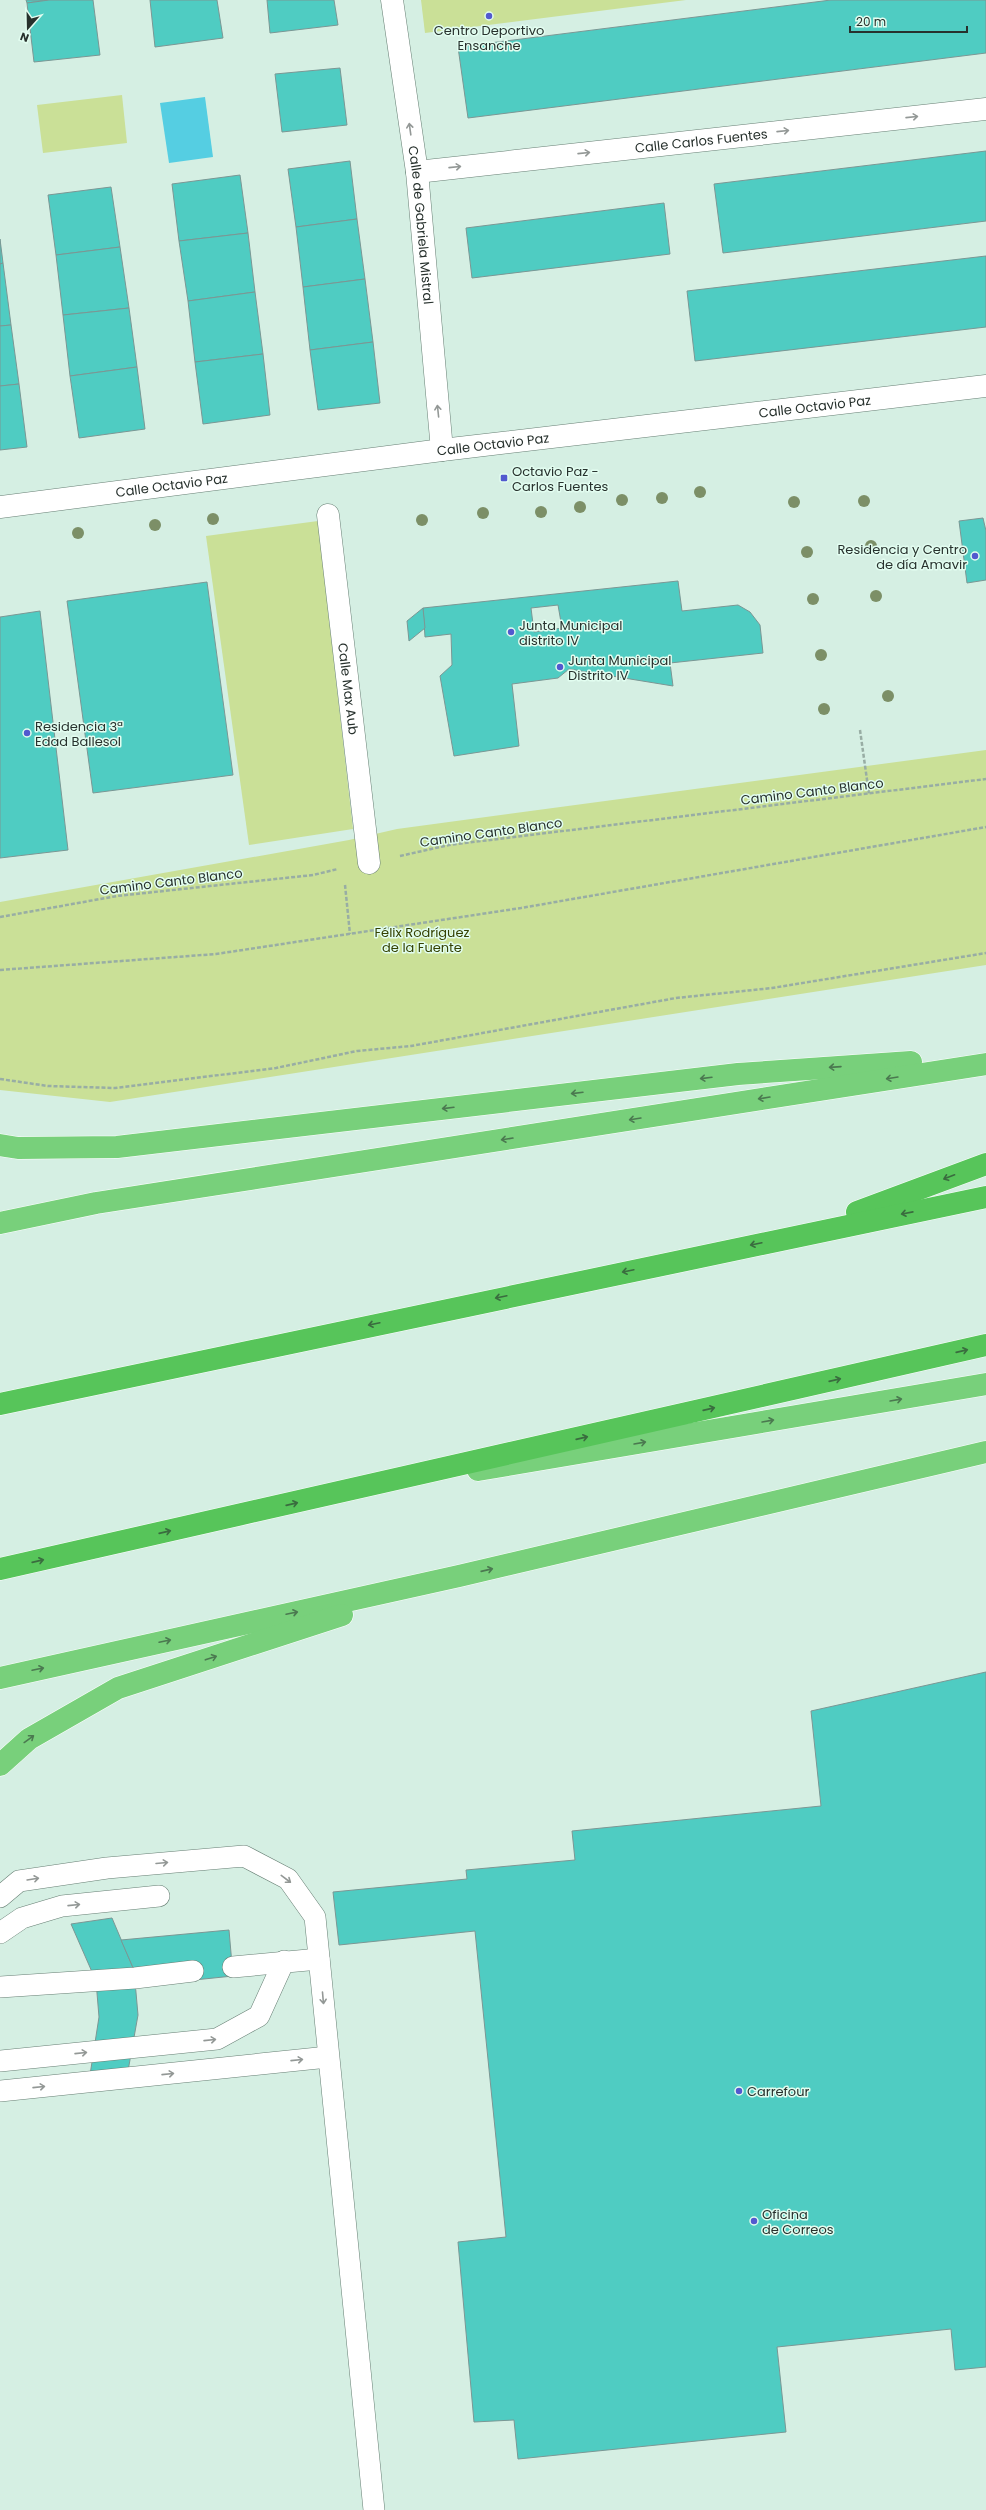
<svg xmlns="http://www.w3.org/2000/svg" width="986" height="2510" viewBox="0 0 986 2510" font-family="Poppins,sans-serif">
	<rect width="100%" height="100%" fill="#d5efe3"/>
	<g fill="#cae097">
		<polygon points="421,0 686,0 425,33"/>
		<polygon points="122,95 127,143 43,153 37,105"/>
		<polygon points="318,521 353,829 249,845 206,536"/>
		<polygon points="986,750 986,965 110,1102 0,1090 0,902 349,840 397,829"/>
	</g>
	<polygon fill="#55cee2" points="205,97 213,157 169,163 160,103"/>
	<g fill="#4fccc2" stroke="#7b9794" fill-rule="evenodd">
		<polygon points="26,0 49,0 27,3"/>
		<polygon points="49,0 93,0 100,55 34,62 27,3"/>
		<polygon points="150,0 217,0 223,38 155,47"/>
		<polygon points="267,0 334,0 338,25 270,33"/>
		<polygon points="831,0 986,0 986,53 468,118 458,47"/>
		<polygon points="340,68 347,125 282,132 275,74"/>
		<polygon points="986,151 986,221 723,253 714,184"/>
		<polygon points="350,161 357,219 296,227 288,169"/>
		<polygon points="240,175 248,233 179,241 172,184"/>
		<polygon points="111,187 120,247 56,255 48,195"/>
		<polygon points="664,203 670,254 472,278 466,228"/>
		<polygon points="357,219 365,279 303,287 296,227"/>
		<polygon points="248,233 255,292 188,301 179,241"/>
		<polygon points="0,239 3,263 0,264"/>
		<polygon points="120,247 129,308 63,315 56,255"/>
		<polygon points="986,256 986,327 695,361 687,291"/>
		<polygon points="3,263 11,325 0,326 0,264"/>
		<polygon points="365,279 373,342 310,350 303,287"/>
		<polygon points="255,292 263,354 195,362 188,301"/>
		<polygon points="129,308 137,367 70,376 63,315"/>
		<polygon points="11,325 19,384 0,386 0,326"/>
		<polygon points="373,342 380,403 318,410 310,350"/>
		<polygon points="263,354 270,415 203,424 195,362"/>
		<polygon points="137,367 145,429 79,438 70,376"/>
		<polygon points="19,384 27,447 0,450 0,386"/>
		<polygon points="983,518 986,531 986,580 967,583 959,521"/>
		<path d="M678,581L682,611L738,605L750,612L760,625L763,653L670,663L673,686L569,669L558,678L512,684L519,746L454,756L440,676L452,665L451,634L425,637L423,608ZM558,605L562,628L534,632L531,608Z"/>
		<polygon points="207,582 233,775 93,793 67,601"/>
		<polygon points="423,608 425,628 409,641 407,621"/>
		<polygon points="40,611 68,850 0,858 0,617"/>
		<polygon points="986,1672 986,2367 955,2370 951,2329 777,2347 786,2432 518,2459 514,2420 474,2422 458,2242 506,2237 475,1931 339,1945 333,1892 467,1879 466,1870 575,1860 572,1831 821,1806 811,1711"/>
		<polygon points="112,1918 134,1970 138,2015 128,2071 90,2075 99,2017 96,1981 71,1924"/>
		<polygon points="229,1930 233,1976 194,1980 134,1970 121,1940"/>
	</g>
	<g fill="none" stroke-linecap="round" stroke-linejoin="round">
		<defs>
			<g id="service">
				<polyline points="0,1897 19,1881 107,1868 244,1856 288,1879 315,1917 374,2510"/>
				<polyline points="0,1933 22,1918 62,1906 159,1896"/>
				<polyline points="233,1967 319,1959"/>
				<polyline points="0,1987 135,1978 193,1971"/>
				<polyline points="0,2061 217,2039 259,2016 284,1961"/>
				<polyline points="0,2091 328,2057"/>
			</g>
			<g id="pedestrian">
				<path id="s1" d="M328,515L369,863"/>
			</g>
			<g id="minor">
				<path id="s2" d="M392,0L417,172L442,450"/>
				<path id="s3" d="M417,172L986,109"/>
				<path id="s4" d="M0,507L442,450L986,386"/>
			</g>
			<g id="trunk">
				<polyline points="0,1145 18,1148 117,1147 738,1074 911,1062"/>
				<polyline points="0,1223 96,1203 986,1064"/>
				<polyline points="478,1470 986,1384"/>
				<polyline points="0,1678 459,1576 986,1452"/>
				<polyline points="0,1765 29,1739 118,1688 342,1615"/>
			</g>
			<g id="motorway">
				<polyline points="857,1212 986,1164"/>
				<polyline points="0,1404 986,1197"/>
				<polyline points="0,1569 986,1345"/>
			</g>
		</defs>
		<use href="#service" stroke="#677f74" stroke-width="22"/>
		<use href="#pedestrian" stroke="#677f74" stroke-width="23"/>
		<use href="#minor" stroke="#677f74" stroke-width="23"/>
		<use href="#trunk" stroke="#fff" stroke-width="23"/>
		<use href="#motorway" stroke="#fff" stroke-width="23"/>
		<g stroke="#98ada4" stroke-width="2.5" stroke-dasharray="4 2" stroke-linecap="butt">
			<polyline points="860,730 869,794"/>
			<polyline points="400,856 449,845 986,779"/>
			<polyline points="345,885 350,934"/>
			<polyline points="0,917 117,896 313,875 338,869"/>
			<polyline points="0,970 216,954 521,908 986,827"/>
			<polyline points="0,1079 48,1086 115,1088 276,1068 357,1051 411,1046 676,998 772,988 986,953"/>
		</g>
		<use href="#service" stroke="#fff" stroke-width="21"/>
		<use href="#pedestrian" stroke="#fff" stroke-width="22"/>
		<use href="#minor" stroke="#fff" stroke-width="22"/>
		<use href="#trunk" stroke="#78d07b" stroke-width="22"/>
		<use href="#motorway" stroke="#57c55a" stroke-width="22"/>
	</g>
	<g fill="#7c8f67">
		<circle cx="700" cy="492" r="6"/>
		<circle cx="662" cy="498" r="6"/>
		<circle cx="622" cy="500" r="6"/>
		<circle cx="864" cy="501" r="6"/>
		<circle cx="794" cy="502" r="6"/>
		<circle cx="580" cy="507" r="6"/>
		<circle cx="541" cy="512" r="6"/>
		<circle cx="483" cy="513" r="6"/>
		<circle cx="213" cy="519" r="6"/>
		<circle cx="422" cy="520" r="6"/>
		<circle cx="155" cy="525" r="6"/>
		<circle cx="78" cy="533" r="6"/>
		<circle cx="871" cy="546" r="6"/>
		<circle cx="807" cy="552" r="6"/>
		<circle cx="876" cy="596" r="6"/>
		<circle cx="813" cy="599" r="6"/>
		<circle cx="821" cy="655" r="6"/>
		<circle cx="888" cy="696" r="6"/>
		<circle cx="824" cy="709" r="6"/>
	</g>
	<defs><path id="oneway-shaft" d="M-6 0H5M1.5-3L5.5 0L1.5 3" fill="none" stroke-width="1.6" stroke-linecap="round" stroke-linejoin="round"/></defs>
	<g stroke="#939896">
		<use href="#oneway-shaft" transform="translate(912 117) rotate(-6)"/>
		<use href="#oneway-shaft" transform="translate(410 129) rotate(-98)"/>
		<use href="#oneway-shaft" transform="translate(783 131) rotate(-6)"/>
		<use href="#oneway-shaft" transform="translate(584 153) rotate(-6)"/>
		<use href="#oneway-shaft" transform="translate(455 167) rotate(-6)"/>
		<use href="#oneway-shaft" transform="translate(438 411) rotate(-96)"/>
		<use href="#oneway-shaft" transform="translate(162 1863) rotate(-5)"/>
		<use href="#oneway-shaft" transform="translate(33 1879) rotate(-9)"/>
		<use href="#oneway-shaft" transform="translate(286 1879) rotate(37)"/>
		<use href="#oneway-shaft" transform="translate(74 1905) rotate(-6)"/>
		<use href="#oneway-shaft" transform="translate(323 1998) rotate(85)"/>
		<use href="#oneway-shaft" transform="translate(210 2040) rotate(-6)"/>
		<use href="#oneway-shaft" transform="translate(81 2053) rotate(-6)"/>
		<use href="#oneway-shaft" transform="translate(297 2060) rotate(-6)"/>
		<use href="#oneway-shaft" transform="translate(168 2074) rotate(-6)"/>
		<use href="#oneway-shaft" transform="translate(39 2087) rotate(-6)"/>
	</g>
	<g stroke="#4b7950">
		<use href="#oneway-shaft" transform="translate(835 1067) rotate(176)"/>
		<use href="#oneway-shaft" transform="translate(706 1078) rotate(173)"/>
		<use href="#oneway-shaft" transform="translate(892 1078) rotate(171)"/>
		<use href="#oneway-shaft" transform="translate(577 1093) rotate(173)"/>
		<use href="#oneway-shaft" transform="translate(764 1098) rotate(171)"/>
		<use href="#oneway-shaft" transform="translate(448 1108) rotate(173)"/>
		<use href="#oneway-shaft" transform="translate(635 1119) rotate(171)"/>
		<use href="#oneway-shaft" transform="translate(507 1139) rotate(171)"/>
		<use href="#oneway-shaft" transform="translate(896 1400) rotate(-10)"/>
		<use href="#oneway-shaft" transform="translate(768 1421) rotate(-10)"/>
		<use href="#oneway-shaft" transform="translate(640 1443) rotate(-10)"/>
		<use href="#oneway-shaft" transform="translate(487 1570) rotate(-13)"/>
		<use href="#oneway-shaft" transform="translate(292 1613) rotate(-12)"/>
		<use href="#oneway-shaft" transform="translate(165 1641) rotate(-12)"/>
		<use href="#oneway-shaft" transform="translate(211 1658) rotate(-18)"/>
		<use href="#oneway-shaft" transform="translate(38 1669) rotate(-12)"/>
		<use href="#oneway-shaft" transform="translate(29 1739) rotate(-36)"/>
	</g>
	<g stroke="#3a6c3f">
		<use href="#oneway-shaft" transform="translate(949 1177) rotate(159)"/>
		<use href="#oneway-shaft" transform="translate(907 1213) rotate(169)"/>
		<use href="#oneway-shaft" transform="translate(756 1244) rotate(168)"/>
		<use href="#oneway-shaft" transform="translate(628 1271) rotate(168)"/>
		<use href="#oneway-shaft" transform="translate(501 1297) rotate(168)"/>
		<use href="#oneway-shaft" transform="translate(374 1324) rotate(168)"/>
		<use href="#oneway-shaft" transform="translate(962 1351) rotate(-13)"/>
		<use href="#oneway-shaft" transform="translate(835 1380) rotate(-13)"/>
		<use href="#oneway-shaft" transform="translate(709 1409) rotate(-13)"/>
		<use href="#oneway-shaft" transform="translate(582 1438) rotate(-13)"/>
		<use href="#oneway-shaft" transform="translate(292 1504) rotate(-13)"/>
		<use href="#oneway-shaft" transform="translate(165 1532) rotate(-13)"/>
		<use href="#oneway-shaft" transform="translate(38 1561) rotate(-13)"/>
	</g>
	<g fill="#5259cf" stroke="#e2fdf0" stroke-width="1.5">
		<circle cx="489" cy="16" r="4"/>
		<rect x="500" y="474" width="8" height="8" rx="2"/>
		<circle cx="975" cy="556" r="4"/>
		<circle cx="511" cy="632" r="4"/>
		<circle cx="560" cy="667" r="4"/>
		<circle cx="27" cy="733" r="4"/>
		<circle cx="739" cy="2091" r="4"/>
		<circle cx="754" cy="2221" r="4"/>
	</g>
	<g text-anchor="middle" stroke-width="3" stroke-linejoin="round" paint-order="stroke">
		<g font-size="13" fill="#27312d" stroke="#e2fdf0" text-anchor="start">
			<text x="489" y="35" text-anchor="middle">Centro Deportivo<tspan x="489" dy="15">Ensanche</tspan></text>
			<text x="512" y="476">Octavio Paz -<tspan x="512" dy="15">Carlos Fuentes</tspan></text>
			<text x="967" y="554" text-anchor="end">Residencia y Centro<tspan x="967" dy="15">de día Amavir</tspan></text>
			<text x="519" y="630">Junta Municipal<tspan x="519" dy="15">distrito IV</tspan></text>
			<text x="568" y="665">Junta Municipal<tspan x="568" dy="15">Distrito IV</tspan></text>
			<text x="35" y="731">Residencia 3ª<tspan x="35" dy="15">Edad Ballesol</tspan></text>
			<text x="747" y="2096">Carrefour</text>
			<text x="762" y="2219">Oficina<tspan x="762" dy="15">de Correos</tspan></text>
		</g>
		<g font-size="13" fill="#27312d" stroke="#e2fdf0">
			<text dy="5" stroke="none"><textPath href="#s3" startOffset="286">Calle Carlos Fuentes</textPath></text>
			<text dy="5" stroke="none"><textPath href="#s2" startOffset="227">Calle de Gabriela Mistral</textPath></text>
			<text dy="5" stroke="none"><textPath href="#s4" startOffset="821">Calle Octavio Paz</textPath></text>
			<text dy="5" stroke="none"><textPath href="#s4" startOffset="497">Calle Octavio Paz</textPath></text>
			<text dy="5" stroke="none"><textPath href="#s4" startOffset="173">Calle Octavio Paz</textPath></text>
			<text dy="5" stroke="none"><textPath href="#s1" startOffset="175">Calle Max Aub</textPath></text>
			<text transform="translate(812 791) rotate(-7)" y="5">Camino Canto Blanco</text>
			<text transform="translate(491 832) rotate(-8)" y="5">Camino Canto Blanco</text>
			<text transform="translate(171 881) rotate(-7)" y="5">Camino Canto Blanco</text>
		</g>
		<g font-size="13" fill="#344101" stroke="#e2fdf0">
			<text x="422" y="937">Félix Rodríguez<tspan x="422" dy="15">de la Fuente</tspan></text>
		</g>
	</g>
	<g transform="translate(28 28) rotate(200)" stroke="#e2fdf0" stroke-width="3" paint-order="stroke">
	<path d="M0-3L7 15L0 10L-7 15Z" fill="#27312d"/>
	<text y="-6" font-size="11" font-weight="bold" text-anchor="middle" fill="#27312d">N</text>
	</g>
	<path d="M850 26v6h117v-6" fill="none" stroke="#27312d" stroke-width="2"/>
	<text x="856" y="26" font-size="12" fill="#27312d" stroke="#e2fdf0" stroke-width="3" paint-order="stroke">20 m</text>
</svg>
